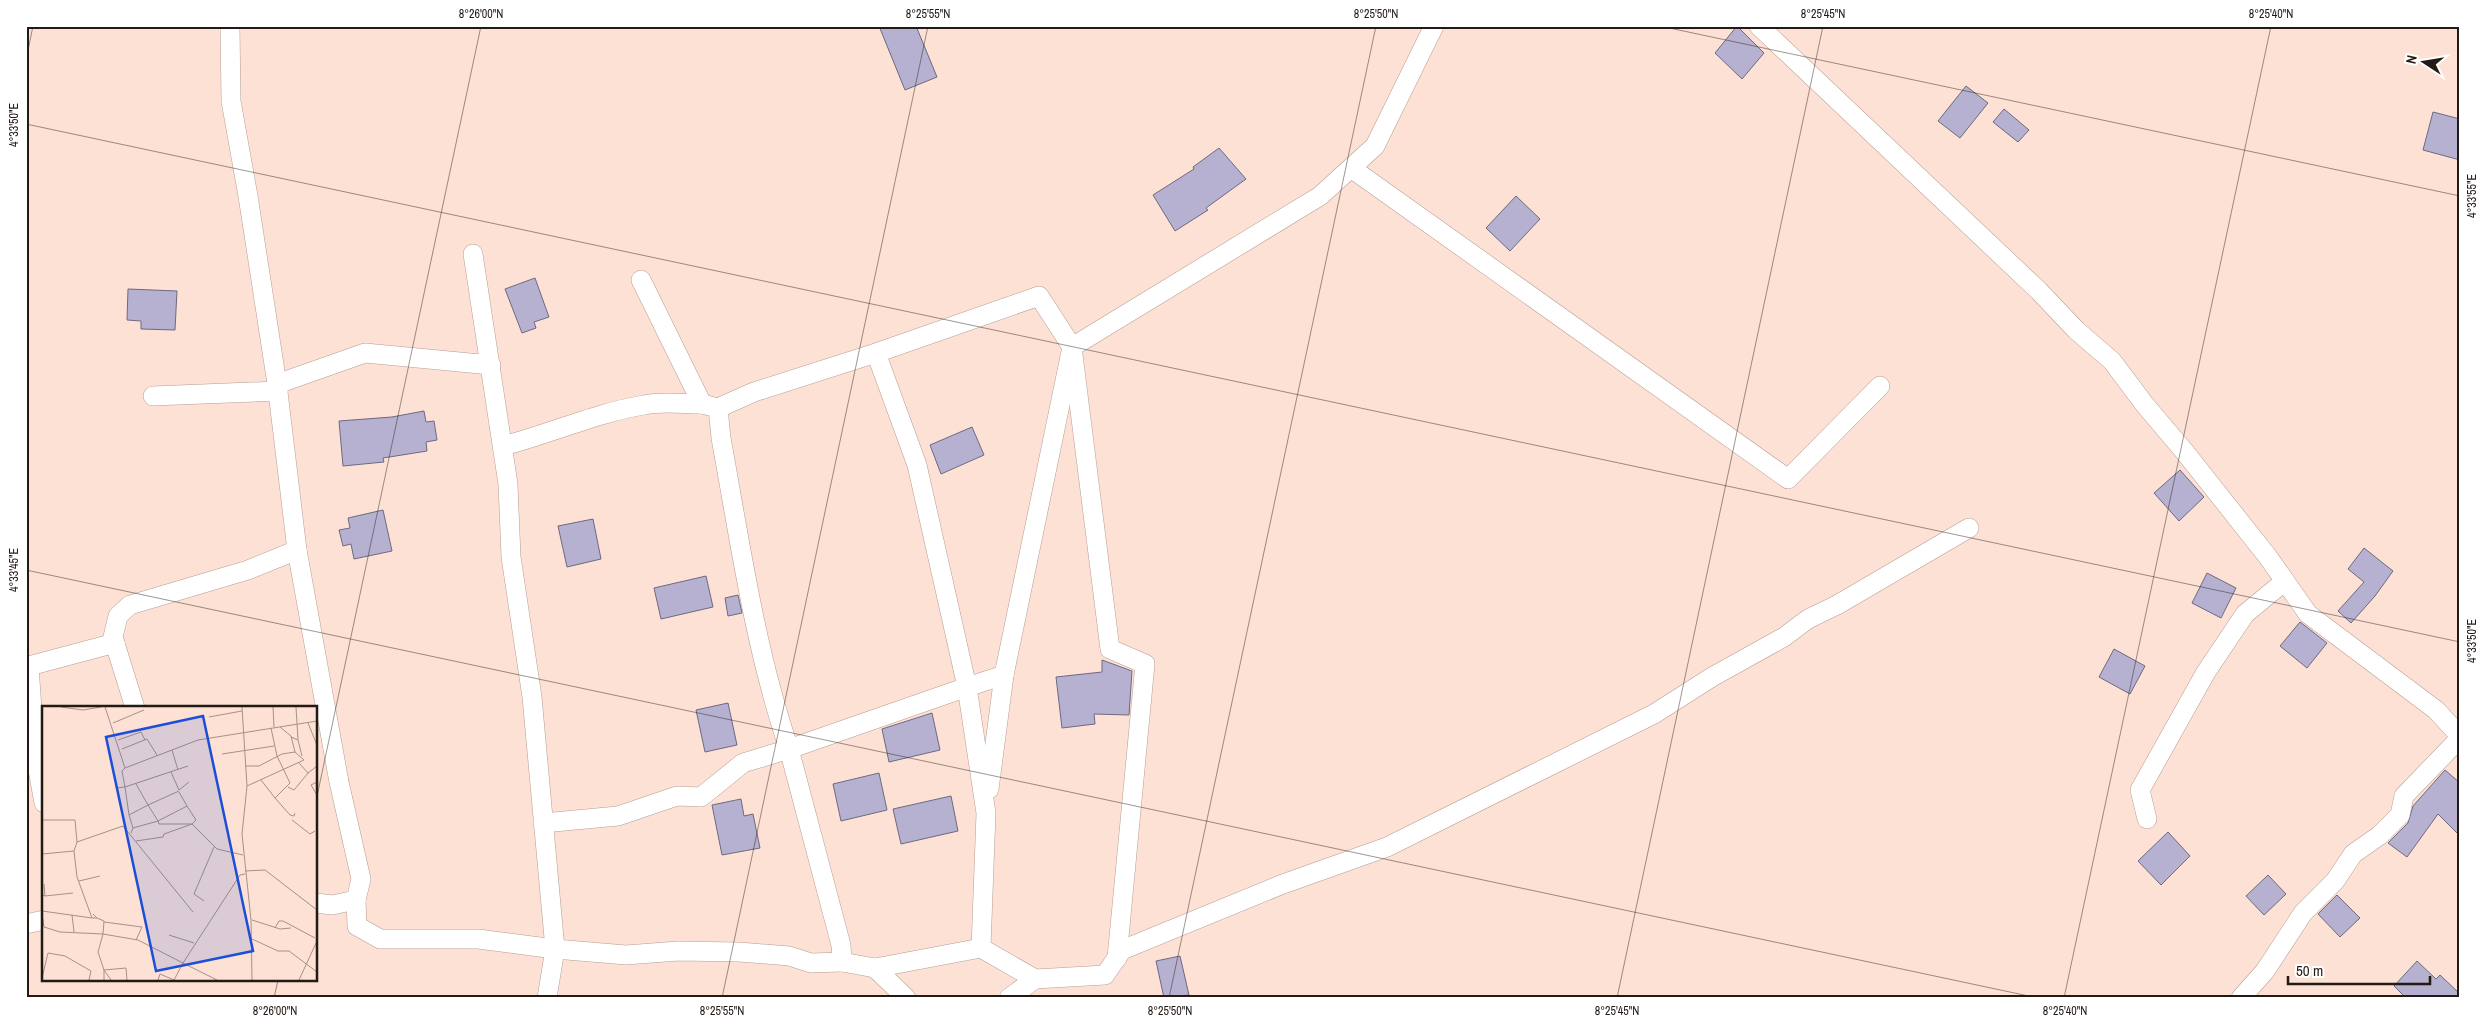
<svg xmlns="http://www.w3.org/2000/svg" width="2486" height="1024" viewBox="0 0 2486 1024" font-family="'Archivo Narrow',sans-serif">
	<rect width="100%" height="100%" fill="#fde1d5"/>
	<g fill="#b6b1d0" stroke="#6d6980">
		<polygon points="879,26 916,26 937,77 905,90"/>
		<polygon points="1737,26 1764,53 1742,79 1715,53"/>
		<polygon points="1966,86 1988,103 1960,138 1938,121"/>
		<polygon points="2004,109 2029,130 2018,142 1993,122"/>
		<polygon points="2433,112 2460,119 2460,160 2423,150"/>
		<polygon points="1219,148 1246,179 1206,208 1208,210 1175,231 1153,195 1194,169 1193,167"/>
		<polygon points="1516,196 1540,219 1510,251 1486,228"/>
		<polygon points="535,278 549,317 534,322 536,328 522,333 505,289"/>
		<polygon points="128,289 177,291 175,330 141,329 141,321 127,320"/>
		<polygon points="424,411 426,422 434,421 437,440 426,442 427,451 383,458 384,462 343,466 339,421 392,417"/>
		<polygon points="972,427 984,455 941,474 930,445"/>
		<polygon points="2180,470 2204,497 2179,521 2154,493"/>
		<polygon points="383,510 392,551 354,559 351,544 343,546 339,530 350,528 348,518"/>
		<polygon points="593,519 601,559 567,567 558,526"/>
		<polygon points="2364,548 2393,571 2375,596 2351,623 2338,611 2364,582 2348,569"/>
		<polygon points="2207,573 2236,588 2221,618 2192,603"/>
		<polygon points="706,576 713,607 661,619 654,588"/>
		<polygon points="738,595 742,613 728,616 725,598"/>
		<polygon points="2300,622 2327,643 2307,668 2280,646"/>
		<polygon points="2114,649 2145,666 2130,694 2099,677"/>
		<polygon points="1102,660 1132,671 1129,715 1094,714 1095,724 1062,728 1056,677 1102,672"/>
		<polygon points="728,703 737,745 705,752 696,710"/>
		<polygon points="932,713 940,750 889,762 882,729"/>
		<polygon points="2445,770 2460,783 2460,836 2438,814 2407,857 2388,843 2408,823 2413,806"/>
		<polygon points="879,773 887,810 841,821 833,784"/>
		<polygon points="951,796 958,831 901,844 893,809"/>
		<polygon points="741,799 744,816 753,814 760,848 722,855 712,805"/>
		<polygon points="2168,832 2190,856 2161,885 2138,861"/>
		<polygon points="2268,875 2286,894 2264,915 2246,896"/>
		<polygon points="2337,895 2360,918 2340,937 2318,914"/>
		<polygon points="1180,956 1189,995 1164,998 1156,961"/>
		<polygon points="2417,961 2436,979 2440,975 2460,994 2460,998 2406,998 2394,986"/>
	</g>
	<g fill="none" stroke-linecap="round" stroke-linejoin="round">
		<defs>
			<g id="minor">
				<polyline points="230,26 231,101 248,196 277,384 297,550 339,782 361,879 356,900 332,905 316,903"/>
				<polyline points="1759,26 2039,291 2076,330 2112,361 2145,405 2184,451 2268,557 2308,614 2436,710 2460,736"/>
				<polyline points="1351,168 1788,479 1880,386"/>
				<polyline points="473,254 508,484 511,557 532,697 555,949 626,955 678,951 739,952 789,956 811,963 842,962 841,945 789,749 967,687 917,465 876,353 754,392 718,408"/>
				<polyline points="876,353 1039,296 1072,347 1004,675 967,687 986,813 981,948"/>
				<polyline points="277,384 365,353 491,365"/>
				<polyline points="153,396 278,391"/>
				<path d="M503,446C550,434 595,413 644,405C662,401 683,404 702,404L641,280"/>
				<polyline points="135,708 113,637 118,616 130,605 248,570 297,550"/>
				<polyline points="989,789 1004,675"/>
				<polyline points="44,803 35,753 29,666 115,643"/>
				<polyline points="2147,819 2140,790 2206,672 2245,614 2285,581"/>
				<path d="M543,823L618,816L677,796L701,797L743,763L789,749C755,649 740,542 721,438L718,408L702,404"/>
				<polyline points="356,900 357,926 380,939 478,939 555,949 547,998"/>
				<polyline points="26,924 44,920"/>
				<polyline points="1117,958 1145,664 1110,649 1072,347 1320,196 1375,146 1434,26"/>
				<polyline points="842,962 875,968 981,948 1035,979 1105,975 1122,950 1283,884 1387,847 1654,714 1712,677 1784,637 1808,619 1837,605 1969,528"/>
				<polyline points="875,968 906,998"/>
				<polyline points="1009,998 1035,979"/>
				<polyline points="2241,998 2265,971 2303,913 2335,881 2353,854 2380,835 2400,815 2404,796 2460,738"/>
			</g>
		</defs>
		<use href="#minor" stroke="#b79d91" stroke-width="20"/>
		<use href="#minor" stroke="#fff" stroke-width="19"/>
	</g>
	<path fill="none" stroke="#231a15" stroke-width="1" stroke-opacity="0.45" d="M1660,26L2460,196M26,60L33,26M26,124L2460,642M26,570L2038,998M316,801L481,26M274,998L278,980M722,998L928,26M1169,998L1376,26M1617,998L1823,26M2064,998L2271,26"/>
	<g transform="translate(42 706)">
		<rect width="275" height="275" fill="#fde1d5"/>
		<path fill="none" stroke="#a69188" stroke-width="1" d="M19,1L41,4L59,1M63,1L83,62L156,34L275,15M200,1L205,80L200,128L209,214L210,274M231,1L232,21M167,11L200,5M71,17L102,4M266,17L275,39M249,31L256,34L254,1M76,34L99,26L103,34M256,34L260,50M80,43L105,33L115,49M130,44L136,64M180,48L232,40M257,57L266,67L275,60M203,60H217L240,48L253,46M129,66L137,84L147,76M219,74L233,92L248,77L235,50L229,22M94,78L106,99L137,85M205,80L262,54L253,46L249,30L238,21M246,81L252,84L267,66M74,82L83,81L80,65L83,62M137,86L145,100L116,115L106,99L87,109L83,81L146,60M275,89L269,79L275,76M233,92L248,109L252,110L253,107M87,109L91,122L89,127M0,114H33L35,136M250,114L268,128L273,125M91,122L116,115L117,118H150L154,114L145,100M94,135L121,131L122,128L150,118L175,143L201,149M32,145L35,171L50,212H55L51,208M0,148L32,145L35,136L81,120L151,206M203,165L223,164L275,204M37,175L58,170M0,189L3,190L2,178M3,190L31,187M162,195L152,188L172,141M0,205L50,212M0,207L2,221L18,226L61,228L62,215L55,212M30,209L32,226M210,214L238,223L249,222M62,216L100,221L94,234M233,222L237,215H241L273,232M127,229L152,237M210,233L236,245H247L275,266M0,272L6,247L23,250L49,265L47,274M62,274V264L69,274M85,274L84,262L62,264L56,246L61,228L96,234L141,257L132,274M116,274L118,268L132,274M175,274L141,257L198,169L203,168M257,274L275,235"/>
		<path fill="#1d4ed8" fill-opacity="0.15" stroke="#1d4ed8" stroke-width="2.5" d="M161,10L211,245L114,265L64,31Z"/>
		<rect width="275" height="275" fill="none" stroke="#231a15" stroke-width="2.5"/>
	</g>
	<rect width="2486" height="1024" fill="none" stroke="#ffffff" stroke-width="55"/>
	<g transform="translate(2424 62) rotate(282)" stroke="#ffffff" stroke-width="4" paint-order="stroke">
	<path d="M0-4L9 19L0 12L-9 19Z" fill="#231a15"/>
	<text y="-8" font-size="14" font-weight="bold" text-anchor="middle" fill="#231a15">N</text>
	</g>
	<path d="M2288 976v8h142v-8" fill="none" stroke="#231a15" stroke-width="2.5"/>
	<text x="2296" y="976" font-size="15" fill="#231a15" stroke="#ffffff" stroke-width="4" paint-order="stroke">50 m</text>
	<rect x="28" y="28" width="2430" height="968" fill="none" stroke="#231a15" stroke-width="2"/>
	<g font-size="12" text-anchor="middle" fill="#231a15">
		<text x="481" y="18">8°26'00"N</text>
		<text x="928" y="18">8°25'55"N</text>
		<text x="1376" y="18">8°25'50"N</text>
		<text x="1823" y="18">8°25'45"N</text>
		<text x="2271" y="18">8°25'40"N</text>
		<text transform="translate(14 125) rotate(-90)" y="4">4°33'50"E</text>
		<text transform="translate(2472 196) rotate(-90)" y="4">4°33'55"E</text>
		<text transform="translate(14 570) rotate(-90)" y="4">4°33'45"E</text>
		<text transform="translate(2472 641) rotate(-90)" y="4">4°33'50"E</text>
		<text x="275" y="1015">8°26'00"N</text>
		<text x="722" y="1015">8°25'55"N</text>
		<text x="1170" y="1015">8°25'50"N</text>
		<text x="1617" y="1015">8°25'45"N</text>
		<text x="2065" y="1015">8°25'40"N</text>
	</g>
</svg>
